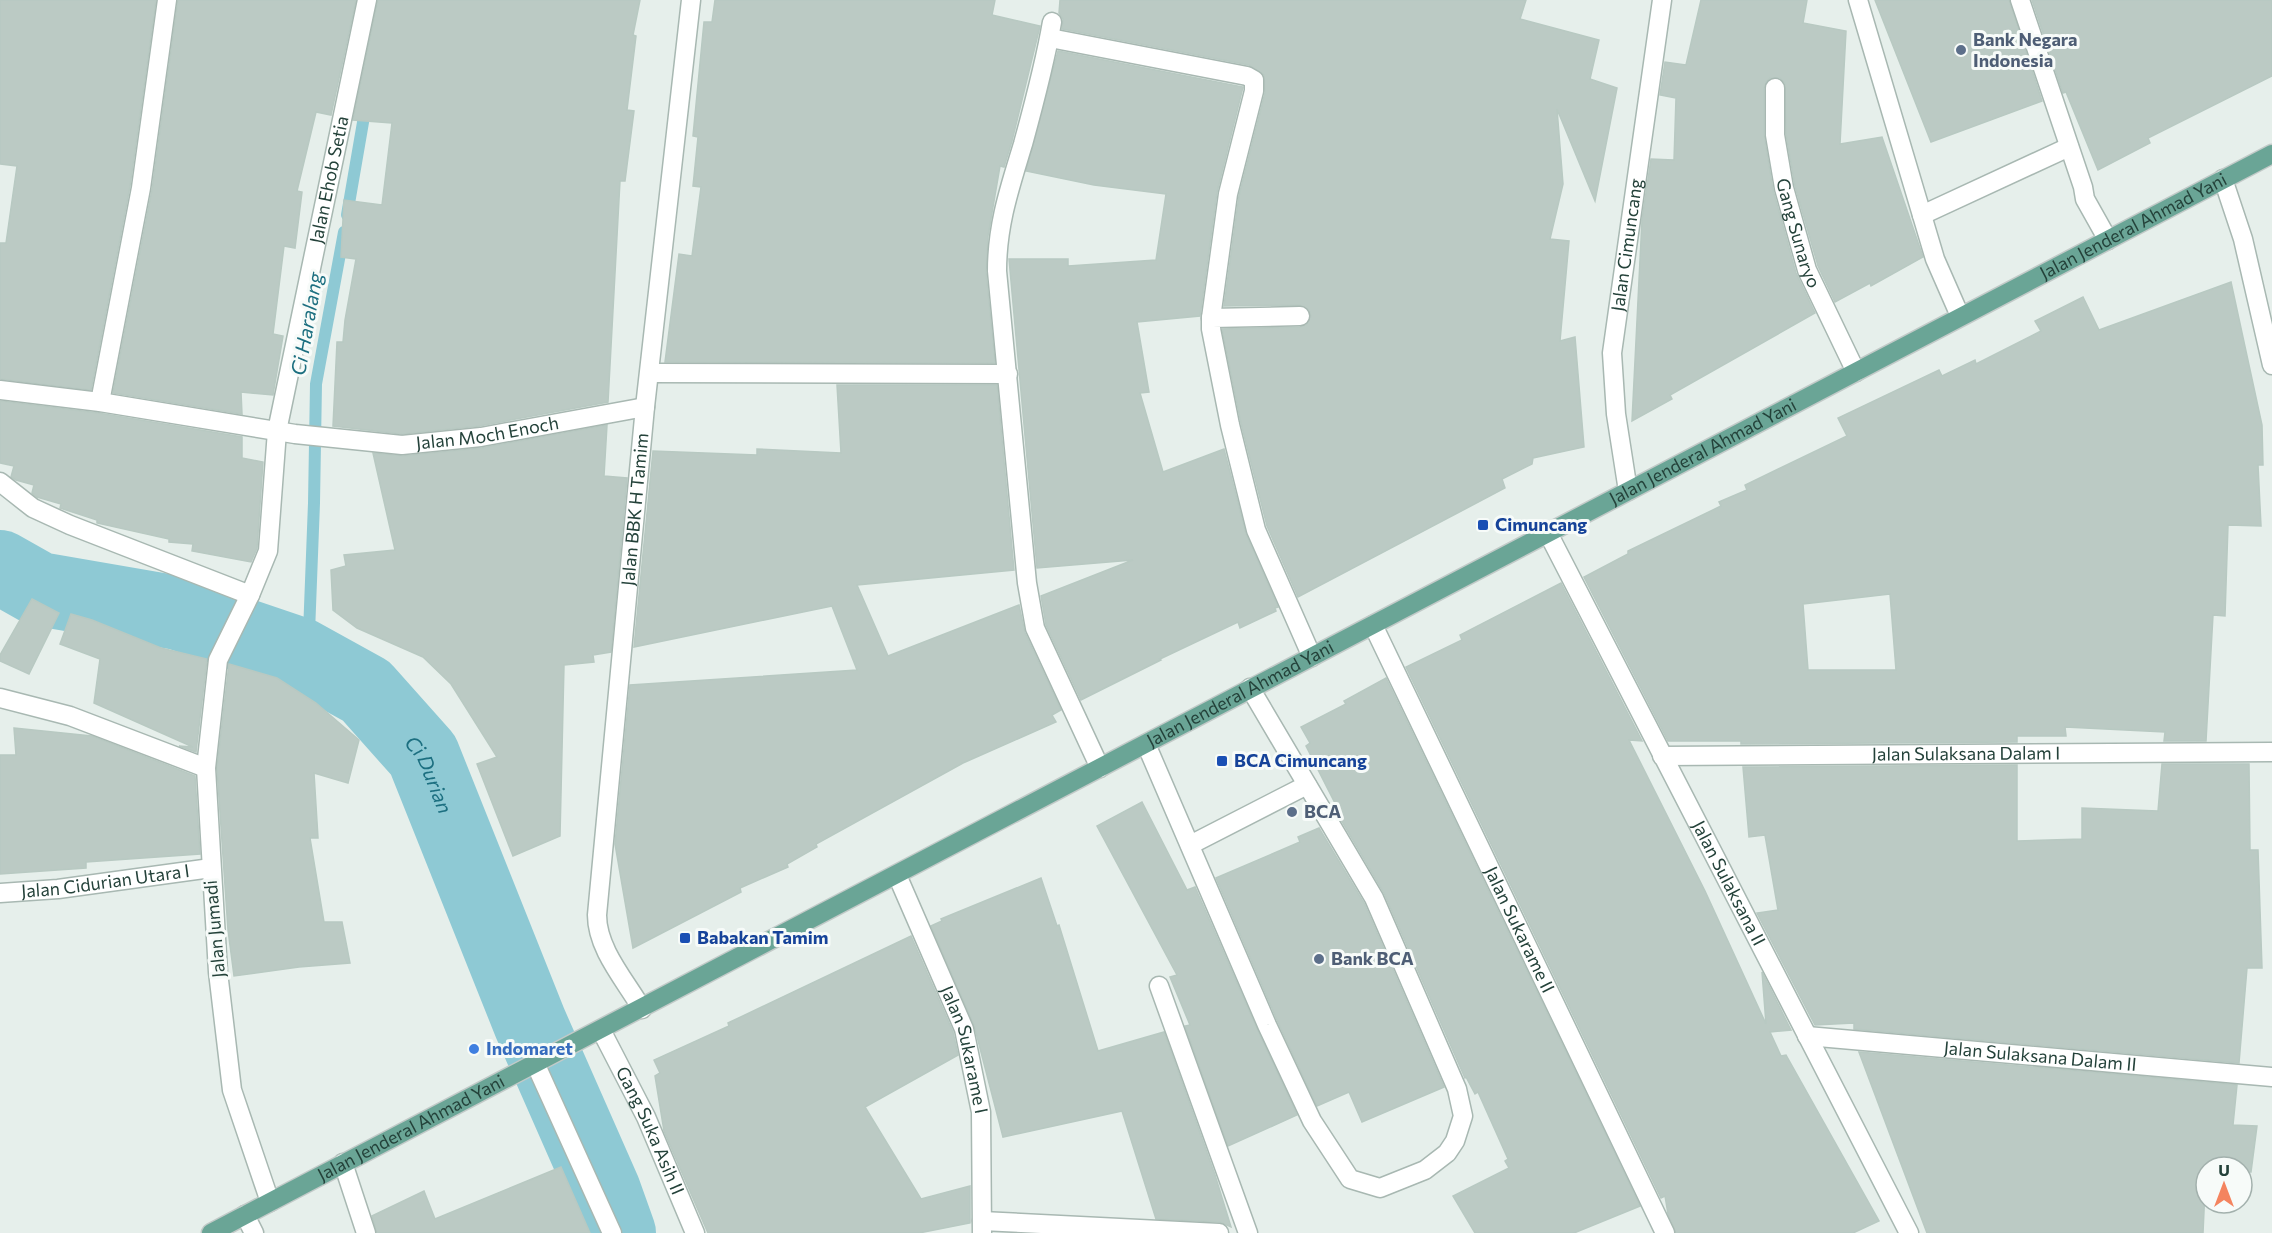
<svg xmlns="http://www.w3.org/2000/svg" width="2272" height="1233" viewBox="0 0 2272 1233" font-family="Commissioner,sans-serif">
	<rect width="100%" height="100%" fill="#e6efeb"/>
	<g fill="none" stroke-linecap="round" stroke-linejoin="round">
		<g stroke="#8ec9d4" stroke-width="12">
			<polyline points="347,215 366,105"/>
			<polyline points="308,659 314,503 316,384 344,232"/>
		</g>
		<path stroke="#8ec9d4" stroke-width="74" id="s1" d="M0,567L39,589L178,613L299,654L366,691L423,755L530,1023L604,1191L619,1233"/>
	</g>
	<g fill="#bbcac4" stroke="#b8c9c2" stroke-width="1.5" fill-rule="evenodd">
		<polygon points="0,0 156,0 130,186 91,390 0,379 0,243 6,243 17,166 0,164"/>
		<polygon points="178,0 356,0 331,115 316,112 297,191 302,192 295,248 284,246 273,334 283,336 273,395 241,392 242,414 113,393 152,190"/>
		<polygon points="378,0 640,0 633,35 636,36 627,110 634,111 625,181 620,181 608,402 479,426 402,434 333,426 337,342 343,342 345,320 356,259 341,257 344,200 382,205 392,123 353,120"/>
		<polygon points="715,0 995,0 992,15 1040,26 1012,141 1004,167 1000,166 988,236 986,272 995,363 665,362 679,254 692,256 701,187 693,186 698,137 693,136 704,22 712,22"/>
		<polygon points="1060,0 1526,0 1520,19 1599,40 1590,79 1617,88 1595,201 1557,109 1563,184 1550,239 1569,241 1560,341 1575,337 1584,447 1533,458 1532,464 1502,479 1505,488 1298,597 1267,526 1241,423 1222,329 1300,327 1306,325 1311,316 1309,310 1300,305 1224,306 1239,196 1265,93 1264,75 1249,65 1062,29 1063,19 1059,13"/>
		<polygon points="1701,0 1807,0 1803,23 1846,31 1840,144 1882,137 1923,257 1871,286 1870,283 1835,302 1818,266 1795,186 1786,134 1785,83 1780,78 1770,78 1766,82 1764,88 1764,135 1773,190 1796,273 1815,313 1670,395 1672,399 1632,421 1642,220 1651,159 1674,160 1676,98 1660,95 1665,62 1686,65"/>
		<polygon points="1875,0 2009,0 2042,101 1931,142"/>
		<polygon points="2032,0 2272,0 2272,76 2148,138 2150,143 2098,170 2066,92 2063,93"/>
		<polygon points="1058,51 1243,87 1217,192 1200,316 1137,322 1149,392 1140,393 1163,472 1224,449 1246,534 1278,607 1275,608 1276,611 1240,628 1238,622 1160,659 1161,660 1081,700 1046,625 1041,596 1133,560 1037,568 1009,259 1068,259 1068,266 1156,260 1166,194 1094,185 1026,171"/>
		<path d="M2231,282L2262,425L2263,465H2258L2261,526L2228,525L2225,616L2213,615L2206,741H2164L2165,732L2065,727L2066,736H2017V742L1741,744V741H1668L1584,577L1628,554V551L1721,506L1719,502L1747,490L1745,485L1847,436L1838,418L1939,370L1942,376L1975,360L1976,364L2041,331L2035,321L2083,297L2099,330ZM1890,594L1896,670H1808L1803,604Z"/>
		<polygon points="837,385 997,385 1014,570 857,585 888,656 1019,605 1025,633 1061,710 1052,715 1056,722 963,763 816,844 817,847 787,864 788,867 740,888 741,892 633,948 615,844 630,685 857,670 832,606 634,647 653,451 757,455 757,449 841,453"/>
		<polygon points="0,401 98,413 242,437 242,458 263,462 257,548 251,562 192,551 193,544 169,542 169,539 97,523 97,520 60,508 61,504 37,497 32,493 34,485 16,480 11,477 14,466 0,463"/>
		<polygon points="607,425 604,476 627,478 611,652 593,655 594,662 564,665 560,836 513,856 477,764 497,757 451,684 423,657 357,628 333,610 331,570 346,566 344,555 395,550 373,453 403,456 482,448"/>
		<polygon points="1561,583 1642,741 1629,740 1705,891 1766,1024 1762,972 1791,1030 1770,1032 1781,1056 1786,1055 1879,1221 1853,1233 1676,1233 1668,1214 1665,1196 1661,1198 1406,667 1462,640 1460,635"/>
		<polygon points="32,599 59,613 29,674 0,661 0,655"/>
		<polygon points="71,614 92,620 161,648 207,659 196,752 179,746 193,747 94,703 100,659 60,644"/>
		<polygon points="229,664 277,678 316,703 359,740 348,783 314,773 318,838 310,838 324,922 342,922 350,963 299,967 234,976 228,930 217,768"/>
		<polygon points="1386,678 1640,1206 1574,1233 1475,1233 1453,1196 1509,1168 1505,1161 1508,1159 1478,1092 1475,1094 1466,1077 1465,1078 1384,893 1340,818 1342,817 1306,746 1310,743 1301,727 1346,704 1344,701"/>
		<polygon points="14,728 92,736 195,776 200,854 86,862 86,868 0,874 0,755 16,755"/>
		<polygon points="2162,764 2249,764 2250,850 2258,850 2262,968 2247,968 2239,1063 1854,1029 1854,1023 1815,1025 1757,913 1778,910 1765,835 1749,837 1743,767 2017,765 2017,841 2082,839 2082,808 2158,811"/>
		<polygon points="1142,802 1187,890 1195,887 1257,1029 1297,1115 1228,1146 1185,1026 1190,1025 1170,977 1177,975 1097,826"/>
		<polygon points="1319,828 1364,903 1444,1087 1362,1122 1349,1092 1317,1106 1277,1020 1216,878 1300,842 1298,837"/>
		<polygon points="1041,878 1057,926 1059,925 1098,1051 1164,1032 1215,1175 1231,1227 1220,1222 1156,1219 1122,1111 1003,1137 974,1025 931,926 942,921 941,919"/>
		<polygon points="911,936 953,1032 958,1055 865,1107 921,1199 970,1186 970,1223 919,1233 708,1233 664,1131 655,1076 660,1073 654,1060 729,1026 728,1023"/>
		<polygon points="1859,1052 2237,1085 2233,1125 2257,1126 2251,1172 2242,1172 2242,1167 2206,1167 2203,1233 1927,1233"/>
		<polygon points="561,1167 590,1233 377,1233 372,1216 424,1191 435,1219"/>
	</g>
	<g fill="none" stroke-linecap="round" stroke-linejoin="round">
		<defs>
			<g id="service">
				<polyline points="1858,0 1935,259 1960,316"/>
				<polyline points="2020,0 2083,187 2085,199 2108,240"/>
				<polyline points="1922,215 2069,147"/>
				<polyline points="1146,744 1267,1025 1312,1121 1350,1179 1380,1188 1425,1170 1447,1153 1455,1141 1463,1116 1457,1089 1374,898 1250,688"/>
				<polyline points="1190,845 1307,785"/>
				<polyline points="343,1163 366,1233"/>
				<polyline points="245,1215 254,1233"/>
			</g>
			<g id="minor">
				<path d="M1052,22C1045,63 1034,104 1023,144C1010,187 997,224 997,271L1027,583L1035,628L1100,768"/>
				<polyline points="1050,38 1247,76 1254,80 1254,91 1228,194 1211,318"/>
				<path id="s2" d="M1775,88V135L1784,188L1807,270L1856,372"/>
				<polyline points="1300,316 1211,318 1211,329 1230,425 1256,530 1312,657"/>
				<polyline points="650,373 1008,374"/>
				<path id="s3" d="M0,390L100,402L295,434L402,445L481,437L645,407"/>
				<polyline points="100,402 141,188 167,0"/>
				<polyline points="0,482 33,508 70,525 250,595"/>
				<path id="s4" d="M1548,533L1909,1233"/>
				<path id="s5" d="M1373,625L1665,1233"/>
				<polyline points="0,698 70,716 206,768"/>
				<path id="s6" d="M1662,756L2272,752"/>
				<path id="s7" d="M897,875L964,1029L981,1112L982,1233"/>
				<path id="s8" d="M0,893L58,889L211,868"/>
				<polyline points="1159,986 1248,1233"/>
				<path id="s9" d="M642,1009C625,980 597,949 597,915L645,407L691,0"/>
				<path id="s10" d="M601,1030L646,1117L695,1233"/>
				<path id="s11" d="M1807,1036L2272,1077"/>
				<polyline points="535,1063 612,1233"/>
				<path id="s12" d="M270,1202L232,1090L218,972L206,768L218,660L250,595L268,551L277,431L367,0"/>
				<polyline points="982,1221 1219,1233"/>
			</g>
			<g id="tertiary">
				<polyline points="2223,179 2243,239 2272,365"/>
				<path id="s13" d="M1628,491L1616,414L1612,353L1662,0"/>
			</g>
			<g id="primary">
				<path id="s14" d="M211,1233L2272,154"/>
			</g>
		</defs>
		<use href="#service" stroke="#a8b8b2" stroke-width="21"/>
		<use href="#minor" stroke="#a8b8b2" stroke-width="21"/>
		<use href="#tertiary" stroke="#a8b8b2" stroke-width="21"/>
		<use href="#primary" stroke="#c2cac8" stroke-width="21"/>
		<use href="#service" stroke="#fff" stroke-width="18"/>
		<use href="#minor" stroke="#fff" stroke-width="18"/>
		<use href="#tertiary" stroke="#fff" stroke-width="18"/>
		<use href="#primary" stroke="#6aa596" stroke-width="18"/>
	</g>
	<g fill="#5c6f8a" stroke="#f7fbf9" stroke-width="2">
		<circle cx="1961" cy="50" r="6"/>
		<circle cx="1292" cy="812" r="6"/>
		<circle cx="1319" cy="959" r="6"/>
	</g>
	<g fill="#1a4fb4" stroke="#f7fbf9" stroke-width="2">
		<rect x="1477" y="519" width="12" height="12" rx="3"/>
		<rect x="1216" y="755" width="12" height="12" rx="3"/>
		<rect x="679" y="932" width="12" height="12" rx="3"/>
	</g>
	<circle fill="#3f7fe0" stroke="#f7fbf9" stroke-width="2" cx="474" cy="1049" r="6"/>
	<g text-anchor="middle" stroke-width="6" stroke-linejoin="round" paint-order="stroke">
		<g font-size="18" font-weight="bold" fill="#4e5e75" stroke="#f7fbf9" text-anchor="start">
			<text x="1973" y="46">Bank Negara<tspan x="1973" dy="21">Indonesia</tspan></text>
			<text x="1304" y="818">BCA</text>
			<text x="1331" y="965">Bank BCA</text>
		</g>
		<g font-size="18" fill="#24423a" stroke="#f7fbf9">
			<text dy="6" stroke="none"><textPath href="#s12" startOffset="1047">Jalan Ehob Setia</textPath></text>
			<text dy="6" stroke="none"><textPath href="#s14" startOffset="2170">Jalan Jenderal Ahmad Yani</textPath></text>
			<text dy="6" stroke="none"><textPath href="#s2" startOffset="148">Gang Sunaryo</textPath></text>
			<text dy="6" stroke="none"><textPath href="#s13" startOffset="248">Jalan Cimuncang</textPath></text>
			<text dy="6" stroke="none"><textPath href="#s3" startOffset="492">Jalan Moch Enoch</textPath></text>
			<text dy="6" stroke="none"><textPath href="#s14" startOffset="1684">Jalan Jenderal Ahmad Yani</textPath></text>
			<text dy="6" stroke="none"><textPath href="#s9" startOffset="513">Jalan BBK H Tamim</textPath></text>
			<text dy="6" stroke="none"><textPath href="#s14" startOffset="1162">Jalan Jenderal Ahmad Yani</textPath></text>
			<text dy="6" stroke="none"><textPath href="#s6" startOffset="304">Jalan Sulaksana Dalam I</textPath></text>
			<text dy="6" stroke="none"><textPath href="#s8" startOffset="106">Jalan Cidurian Utara I</textPath></text>
			<text dy="6" stroke="none"><textPath href="#s4" startOffset="394">Jalan Sulaksana II</textPath></text>
			<text transform="translate(215 929) rotate(-95)" y="6">Jalan Jumadi</text>
			<text dy="6" stroke="none"><textPath href="#s5" startOffset="338">Jalan Sukarame II</textPath></text>
			<text dy="6" stroke="none"><textPath href="#s7" startOffset="188">Jalan Sukarame I</textPath></text>
			<text dy="6" stroke="none"><textPath href="#s11" startOffset="234">Jalan Sulaksana Dalam II</textPath></text>
			<text dy="6" stroke="none"><textPath href="#s14" startOffset="226">Jalan Jenderal Ahmad Yani</textPath></text>
			<text dy="6" stroke="none"><textPath href="#s10" startOffset="112">Gang Suka Asih II</textPath></text>
		</g>
		<g font-size="18" font-weight="bold" fill="#164399" stroke="#f7fbf9" text-anchor="start">
			<text x="1495" y="531">Cimuncang</text>
			<text x="1234" y="767">BCA Cimuncang</text>
			<text x="697" y="944">Babakan Tamim</text>
		</g>
		<g font-size="18" font-weight="bold" fill="#366cbe" stroke="#f7fbf9" text-anchor="start">
			<text x="486" y="1055">Indomaret</text>
		</g>
		<g font-size="20" font-style="italic" fill="#1c6f80" stroke="#f7fbf9">
			<text transform="translate(307 324) rotate(-80)" y="7">Ci Haralang</text>
			<text dy="7" stroke="none"><textPath href="#s1" startOffset="496">Ci Durian</textPath></text>
		</g>
	</g>
	<g transform="translate(2224 1185)"><circle r="28" fill="#f7fbf9" stroke="#a3b1ad" stroke-width="1.5"/>
	<path d="M0-4.5L10 22L0 15L-10 22Z" fill="#f4845f"/>
	<text y="-9" font-size="16" font-weight="bold" text-anchor="middle" fill="#24423a">U</text>
	</g>
</svg>
